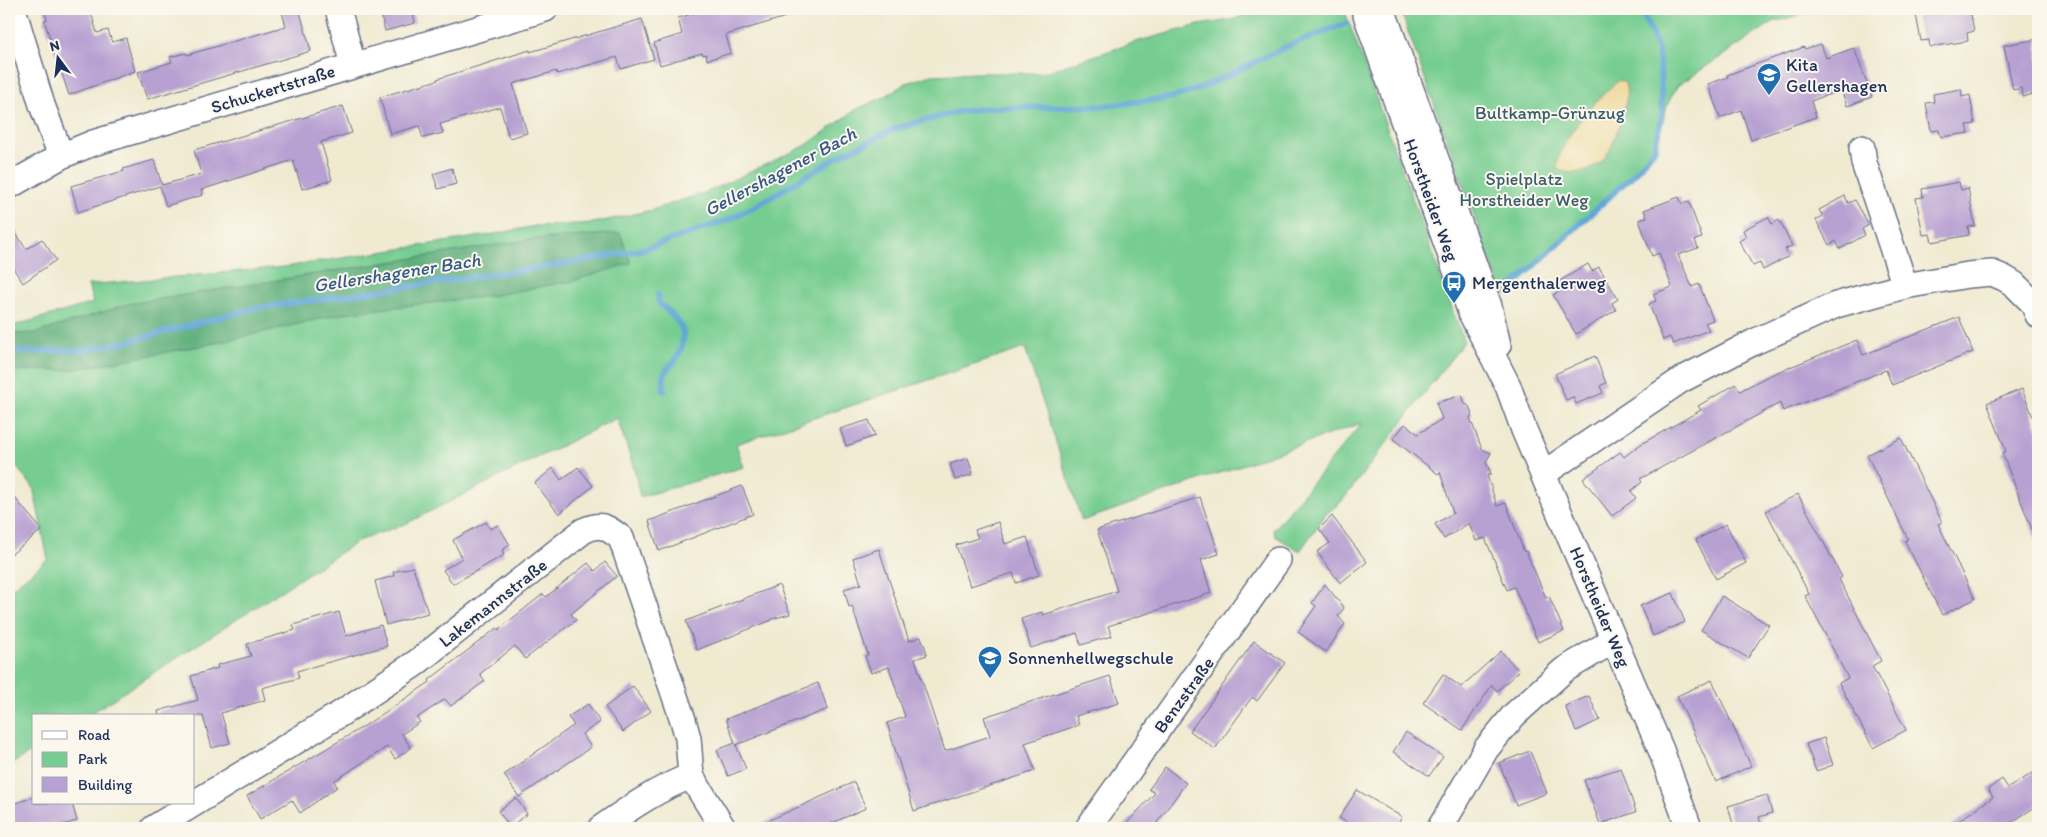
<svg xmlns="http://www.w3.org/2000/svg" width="2047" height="837" viewBox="0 0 2047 837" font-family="Itim,sans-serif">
	<rect width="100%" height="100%" fill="#fbf7ec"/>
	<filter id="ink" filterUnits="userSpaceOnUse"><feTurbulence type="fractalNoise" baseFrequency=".02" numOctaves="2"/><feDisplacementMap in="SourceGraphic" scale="10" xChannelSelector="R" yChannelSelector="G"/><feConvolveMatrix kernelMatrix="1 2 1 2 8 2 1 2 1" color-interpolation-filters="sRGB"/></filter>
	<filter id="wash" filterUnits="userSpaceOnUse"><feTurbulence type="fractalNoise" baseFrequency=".0096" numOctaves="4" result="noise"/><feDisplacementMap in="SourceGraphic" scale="20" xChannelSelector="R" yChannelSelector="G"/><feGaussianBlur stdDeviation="1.12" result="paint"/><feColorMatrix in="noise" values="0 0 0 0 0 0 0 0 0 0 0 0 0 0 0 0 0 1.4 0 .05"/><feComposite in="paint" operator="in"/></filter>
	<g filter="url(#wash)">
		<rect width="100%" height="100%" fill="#f0ead1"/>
		<g fill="#77cd91" stroke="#497e78">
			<polygon points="1259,9 1344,9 1464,342 1342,501 1326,514 1300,551 1275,536 1273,530 1362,423 1082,521 1025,348 736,444 744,467 640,497 634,468 617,418 405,524 360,540 87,716 34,716 34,750 9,766 9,591 48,559 33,487 9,458 9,327 93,303 88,285 285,267 495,234 535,226 594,223 652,210 707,192 805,146 857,109 886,96 906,83 932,75 977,73 1042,73 1139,41 1199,25 1232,20"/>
			<polygon points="1400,9 1824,9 1773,22 1677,86 1667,105 1656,149 1634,177 1584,221 1509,293 1503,296"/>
		</g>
		<polygon fill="#61b07b" stroke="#3e706c" points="620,233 631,263 573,281 490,296 346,313 216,343 71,370 9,371 9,334 36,333 128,304 527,240"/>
		<path fill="#eeda9e" stroke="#84847e" d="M1619,80L1625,83C1629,99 1624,112 1618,128C1615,136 1613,146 1608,153C1598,170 1574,178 1557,169C1557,142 1598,97 1619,80Z"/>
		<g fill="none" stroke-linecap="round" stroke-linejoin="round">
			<g stroke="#61a7d7" stroke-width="6">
				<polyline points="1510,288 1633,175 1654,150 1662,115 1660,68 1658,49 1641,9"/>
				<path d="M658,295L659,303C680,322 692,331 676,359C673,364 666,369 664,375C663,379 664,387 664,391"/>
				<polyline points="9,352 84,350 126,342 251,309 565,264 645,249 730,219 754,207 841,155 897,128 957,112 989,108 1102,106 1170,98 1204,87 1290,45 1347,23"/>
			</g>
		</g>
		<g id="blocks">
			<g fill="#b7a0d2">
				<polygon points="44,9 90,9 97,33 108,30 112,42 126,38 135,71 69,95 44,20 47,20"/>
				<polygon points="281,9 299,9 311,51 147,99 138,72 172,62 170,57 186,53 187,55 286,26"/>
				<polygon points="379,9 412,9 415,23 385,31"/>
				<polygon points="710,9 799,9 799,13 726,35 731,53 707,60 706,54 703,55 702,53 660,65 654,43 682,34 678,18"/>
				<polygon points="1915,9 1970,9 1974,31 1967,33 1968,41 1930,47 1929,40 1921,41"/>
				<polygon points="642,19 654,59 621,69 617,57 557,74 556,71 513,84 527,133 509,138 500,107 440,124 443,133 423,138 419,126 390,134 380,97 438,80 437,79 530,50 530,52"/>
				<polygon points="2038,39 2038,93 2022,97 2021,88 2013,90 2004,45"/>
				<polygon points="1821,44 1826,58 1854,48 1872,97 1847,106 1841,90 1811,101 1816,117 1751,140 1741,110 1720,118 1708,84 1728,77 1727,75 1804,47 1805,49"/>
				<polygon points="1961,89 1962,97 1970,95 1975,124 1967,125 1969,133 1941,137 1939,130 1931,131 1926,103 1934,102 1933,94"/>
				<polygon points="343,106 352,133 321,142 332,180 302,189 293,160 201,190 203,195 166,206 160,186 78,212 71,186 124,171 123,169 154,160 162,185 201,174 194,150"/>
				<polygon points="452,168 456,184 438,189 433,174"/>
				<polygon points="1959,182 1961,190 1968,188 1975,226 1968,227 1969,235 1932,242 1930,234 1923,235 1916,198 1923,197 1922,189"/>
				<polygon points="1845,196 1848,203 1855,200 1869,225 1862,229 1865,235 1840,249 1836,241 1829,245 1816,220 1823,216 1819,210"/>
				<polygon points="1679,197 1682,204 1689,202 1702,238 1695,240 1698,248 1678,255 1692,287 1699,284 1713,320 1705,323 1709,330 1673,344 1670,337 1663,340 1649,304 1656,301 1653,294 1672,287 1659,253 1652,256 1639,220 1647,217 1644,210"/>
				<polygon points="1768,217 1772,224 1779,220 1792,246 1785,249 1789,256 1763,270 1760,263 1753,266 1739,241 1746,237 1743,230"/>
				<polygon points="9,222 26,249 42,239 56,260 23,283 9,262"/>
				<polygon points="1588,264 1592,271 1599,267 1618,299 1612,303 1616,310 1576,334 1553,295 1560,291 1555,284"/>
				<polygon points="1959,317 1973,352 1892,385 1886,370 1783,411 1780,403 1640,479 1642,482 1631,491 1636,498 1612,516 1583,479 1620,452 1624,457 1641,444 1701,410 1698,406 1736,384 1740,391 1768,376 1857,340 1863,355"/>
				<polygon points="1595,356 1606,383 1600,386 1603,393 1576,404 1573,397 1566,400 1555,374"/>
				<polygon points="2022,389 2038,430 2037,542 2002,453 2006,451 1987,403"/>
				<polygon points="1462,395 1465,404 1469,406 1472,414 1470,418 1482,449 1491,453 1486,462 1491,474 1487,475 1497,506 1506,503 1524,552 1526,551 1546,598 1549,596 1564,631 1538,642 1514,587 1507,590 1485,538 1476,541 1469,523 1444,539 1435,524 1453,513 1440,472 1438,474 1393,439 1405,424 1418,434 1442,419 1436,403"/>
				<polygon points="869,420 875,436 846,446 840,429"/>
				<polygon points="1901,438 1942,522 1938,524 1975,599 1942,615 1905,541 1908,539 1867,455"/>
				<polygon points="968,458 973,474 955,480 950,464"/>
				<polygon points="578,467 593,486 559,514 535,483 553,468 561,480"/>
				<polygon points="742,486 753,514 659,551 649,521"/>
				<polygon points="9,491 42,530 9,556"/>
				<polygon points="1798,494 1842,577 1839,579 1881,661 1872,666 1906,730 1873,748 1839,683 1848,678 1805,596 1809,594 1766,511"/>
				<polygon points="1200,497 1219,554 1201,560 1211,593 1108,626 1112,636 1081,645 1077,633 1031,648 1021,619 1042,612 1043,615 1117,591 1097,530"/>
				<polygon points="1332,516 1367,562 1340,583 1317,552 1330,543 1319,529"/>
				<polygon points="486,522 490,529 498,525 510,545 502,550 504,555 453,584 443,570 462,558 453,540"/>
				<polygon points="998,522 1005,544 1027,537 1039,575 1016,583 1013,573 970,586 956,545 978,538 975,530"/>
				<polygon points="1726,524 1746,563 1716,579 1696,540"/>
				<polygon points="879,549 909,641 921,637 925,647 927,655 915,659 945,751 990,736 984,717 1110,676 1119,703 1076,716 1079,725 1025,743 1035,771 914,811 887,723 905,717 889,667 871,673 865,656 868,655 852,606 849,607 844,589 861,584 853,558"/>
				<polygon points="605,562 617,576 571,614 576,620 525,659 515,646 480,674 485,681 451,706 445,699 417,718 420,722 402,734 411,748 395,759 387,747 334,781 337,787 300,813 292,800 260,819 247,796 366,725 430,682 429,680 497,628 498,630 543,594 546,597 588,563 595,571"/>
				<polygon points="413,567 428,613 386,625 375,581 394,576 393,572"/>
				<polygon points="1325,584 1344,608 1338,616 1345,624 1326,652 1298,632 1316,606 1312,603"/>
				<polygon points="779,585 790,614 772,619 772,620 697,650 686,621"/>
				<polygon points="1673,593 1685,622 1653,636 1640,606"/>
				<polygon points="1722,596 1769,625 1748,658 1701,630"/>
				<polygon points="339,612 346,636 381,625 387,646 297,671 299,678 262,688 265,700 221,713 230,743 212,748 203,716 159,716 158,711 198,700 191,676 218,668 217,665 251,656 247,644 295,630 293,625"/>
				<polygon points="1254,641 1285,663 1257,701 1252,697 1215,749 1190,731"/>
				<polygon points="1501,651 1519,671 1497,691 1492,685 1462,730 1423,703 1443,674 1461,687"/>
				<polygon points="1712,680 1751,766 1716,782 1677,696"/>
				<polygon points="818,683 828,709 736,745 746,769 728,776 717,750 735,743 726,719"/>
				<polygon points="633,686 651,711 623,732 605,707"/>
				<polygon points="1589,696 1600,720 1576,731 1565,706"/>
				<polygon points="588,704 600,722 582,734 591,747 519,797 504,775 574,725 568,717"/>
				<polygon points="1406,732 1443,757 1429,776 1393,752"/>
				<polygon points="1824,738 1833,765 1816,771 1806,744"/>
				<polygon points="1530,751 1547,793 1516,805 1499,763"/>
				<polygon points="1165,767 1186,783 1153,828 1122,828 1155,793 1149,789"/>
				<polygon points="1621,768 1636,812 1600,824 1584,780"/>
				<polygon points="2038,770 2038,805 2003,828 1948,828 1993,797 1988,789 2002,779 2008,788"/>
				<polygon points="854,782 866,808 821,828 752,828"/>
				<polygon points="1357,790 1402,817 1395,828 1355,828 1339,818"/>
				<polygon points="1767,795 1772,813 1759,817 1761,825 1749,828 1734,828 1728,806"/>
				<polygon points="34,797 34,803 72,803 77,821 51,828 9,828 9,805"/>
				<polygon points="516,798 527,814 510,827 498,811"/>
			</g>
		</g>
	</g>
	<g filter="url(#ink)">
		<use href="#blocks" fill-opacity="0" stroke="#667086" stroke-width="1"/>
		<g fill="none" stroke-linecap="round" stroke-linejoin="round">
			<defs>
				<g id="minor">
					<polyline points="13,9 42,105 61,156"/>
					<polyline points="338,9 353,65"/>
					<polyline points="1364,9 1471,313 1508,386 1524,430 1661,750 1689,828"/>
					<polyline points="1382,9 1489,306 1498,345"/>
					<polyline points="1862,148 1864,163 1905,286"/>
					<polyline points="9,186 61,156 93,143 545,9"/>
					<polyline points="1543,474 1681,380 1754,342 1836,305 1905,286 1968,275 1992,273 2004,278 2014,284 2033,303 2038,315"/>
					<path d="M154,828L340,714L416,663L583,531C602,522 606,527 621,538L683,720L688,738L691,776L723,828"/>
					<path d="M601,828C630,808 657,789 691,776"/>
					<polyline points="1088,828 1278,560"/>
					<polyline points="1440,828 1486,749 1514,715 1564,670 1614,640"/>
				</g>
			</defs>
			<use href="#minor" stroke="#667086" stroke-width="28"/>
			<use href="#minor" stroke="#fff" stroke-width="25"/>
		</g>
	</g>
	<defs>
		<symbol id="school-pin" viewBox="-11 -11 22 30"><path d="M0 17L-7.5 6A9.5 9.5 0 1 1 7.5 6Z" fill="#1f6fb2" stroke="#fbf7ec"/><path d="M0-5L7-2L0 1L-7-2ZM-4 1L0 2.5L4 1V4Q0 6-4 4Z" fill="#fff"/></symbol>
		<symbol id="bus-pin" viewBox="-11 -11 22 30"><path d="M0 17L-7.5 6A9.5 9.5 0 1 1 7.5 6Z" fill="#1f6fb2" stroke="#fbf7ec"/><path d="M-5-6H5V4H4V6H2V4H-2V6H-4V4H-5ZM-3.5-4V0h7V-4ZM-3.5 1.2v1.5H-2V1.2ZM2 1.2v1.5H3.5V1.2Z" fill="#fff"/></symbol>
	</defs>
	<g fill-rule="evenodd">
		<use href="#school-pin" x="1755" y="61" width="28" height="38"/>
		<use href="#bus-pin" x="1440" y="269" width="28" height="38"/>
		<use href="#school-pin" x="976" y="644" width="28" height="38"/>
	</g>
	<g text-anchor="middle" stroke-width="4" stroke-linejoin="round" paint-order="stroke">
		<g font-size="18" fill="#1b2f5e" stroke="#fbf7ec" text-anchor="start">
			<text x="1786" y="71">Kita<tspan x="1786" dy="21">Gellershagen</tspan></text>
			<text x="1472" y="289">Mergenthalerweg</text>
			<text x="1008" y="664">Sonnenhellwegschule</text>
		</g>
		<g font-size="18" fill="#1b2f5e" stroke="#fbf7ec">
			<text transform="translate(273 89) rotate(-17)" y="6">Schuckertstraße</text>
			<text transform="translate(1431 200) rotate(70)" y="6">Horstheider Weg</text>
			<text transform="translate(493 603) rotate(-38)" y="6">Lakemannstraße</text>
			<text transform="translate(1600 607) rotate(67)" y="6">Horstheider Weg</text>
			<text transform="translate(1184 695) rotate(-54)" y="6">Benzstraße</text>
		</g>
		<g font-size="18" fill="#375e6d" stroke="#fbf7ec">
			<text x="1550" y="119">Bultkamp-Grünzug</text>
			<text x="1524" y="185">Spielplatz<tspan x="1524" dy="21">Horstheider Weg</tspan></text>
		</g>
		<g font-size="19" font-style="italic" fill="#345988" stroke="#fbf7ec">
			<text transform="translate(780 171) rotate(-28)" y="7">Gellershagener Bach</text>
			<text transform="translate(397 272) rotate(-9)" y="7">Gellershagener Bach</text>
		</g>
	</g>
	<rect width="2047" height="837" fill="none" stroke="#fbf7ec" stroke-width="30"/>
	<rect x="32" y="714" width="162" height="90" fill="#fbf7ec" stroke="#a1a7b3"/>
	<rect x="42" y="731" width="25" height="8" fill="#ffffff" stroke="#a1a7b3"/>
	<text x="78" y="740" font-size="15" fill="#1b2f5e">Road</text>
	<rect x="42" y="752" width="25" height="15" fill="#77cd91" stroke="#a1a7b3"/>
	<text x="78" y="764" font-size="15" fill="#1b2f5e">Park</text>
	<rect x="42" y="777" width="25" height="15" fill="#b7a0d2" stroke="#a1a7b3"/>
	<text x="78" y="790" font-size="15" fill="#1b2f5e">Building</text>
	<g transform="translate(58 58) rotate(345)" stroke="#fbf7ec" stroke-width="4" paint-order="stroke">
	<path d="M0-4L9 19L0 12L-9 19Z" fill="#1b2f5e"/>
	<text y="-8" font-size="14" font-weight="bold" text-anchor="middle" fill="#1b2f5e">N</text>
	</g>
</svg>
